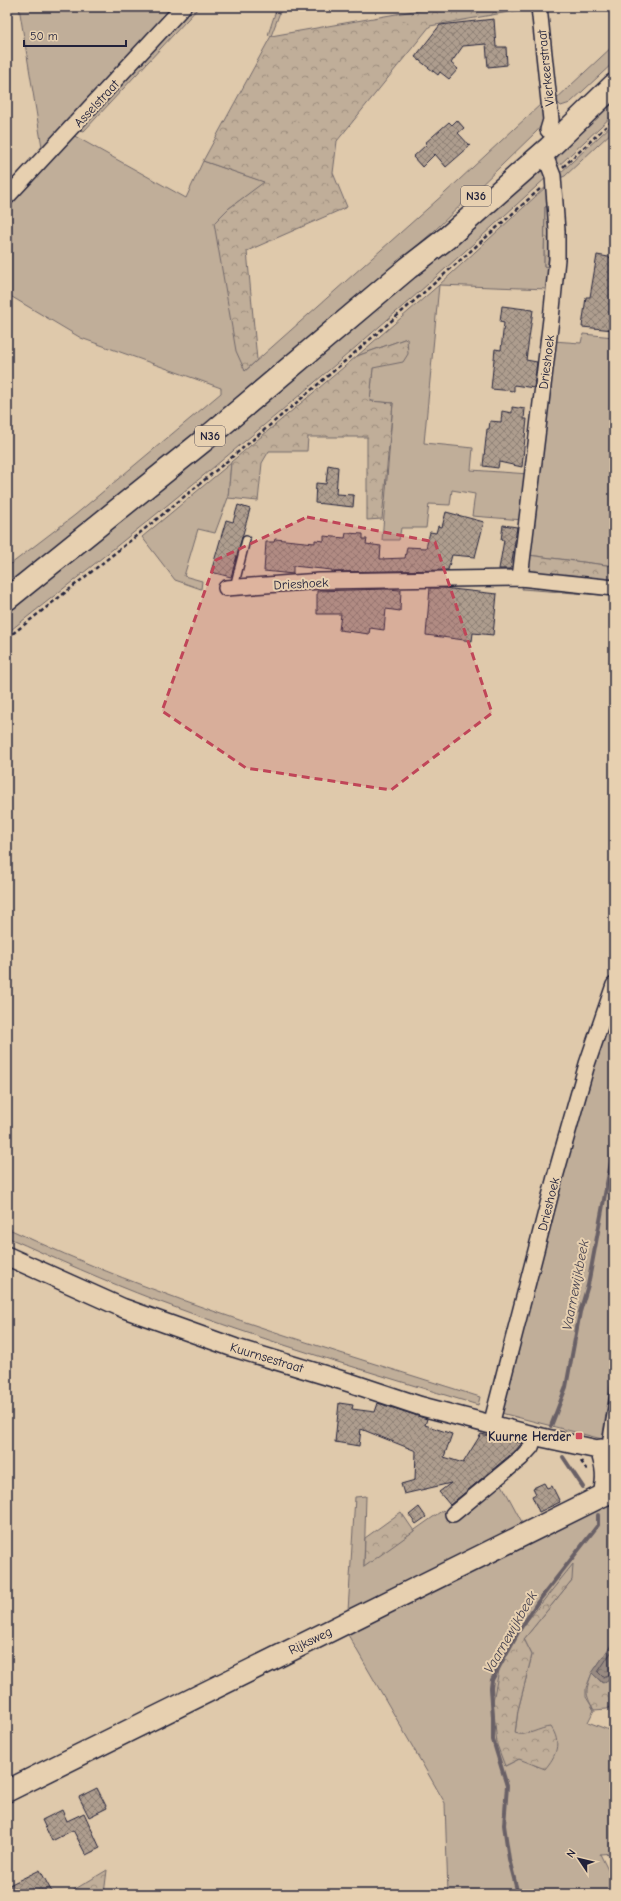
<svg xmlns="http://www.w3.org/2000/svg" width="621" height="1901" viewBox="0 0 621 1901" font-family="'Comic Neue',sans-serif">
	<defs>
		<pattern id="forest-crowns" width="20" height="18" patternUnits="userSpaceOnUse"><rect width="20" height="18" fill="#c0ae99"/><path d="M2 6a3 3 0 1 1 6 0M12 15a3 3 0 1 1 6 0" fill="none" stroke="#9c8d7e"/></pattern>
		<pattern id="water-ripples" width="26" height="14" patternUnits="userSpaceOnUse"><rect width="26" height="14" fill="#998b82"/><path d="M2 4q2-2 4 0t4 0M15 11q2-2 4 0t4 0" fill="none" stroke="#7c716c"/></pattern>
		<pattern id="building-cross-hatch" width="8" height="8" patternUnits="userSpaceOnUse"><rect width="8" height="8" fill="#ae9d8e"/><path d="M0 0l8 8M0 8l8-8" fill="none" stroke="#8d8075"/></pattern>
	</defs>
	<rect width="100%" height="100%" fill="#dfc9ab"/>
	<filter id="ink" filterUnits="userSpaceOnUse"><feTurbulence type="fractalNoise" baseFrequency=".025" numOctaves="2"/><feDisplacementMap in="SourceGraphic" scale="8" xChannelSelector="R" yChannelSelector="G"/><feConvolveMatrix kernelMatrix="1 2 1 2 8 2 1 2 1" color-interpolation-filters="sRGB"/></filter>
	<g filter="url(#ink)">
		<g fill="#c0ae99" stroke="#71686a" fill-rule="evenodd">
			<polygon points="19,7 177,7 43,153"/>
			<polygon points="188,7 199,7 84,131 75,129"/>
			<polygon points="277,7 282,7 271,36 268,35"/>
			<polygon points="614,45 614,62 570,103 561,106 555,100"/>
			<polygon points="614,91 614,114 555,169 558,150"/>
			<polygon points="541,104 544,122 537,131 433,232 247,392 7,586 7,567 75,515 221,393 221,388 81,338 7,294 7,202 71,134 186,198 203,161 265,182 228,209 245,371 445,193"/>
			<polygon points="614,123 614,130 565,176 560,178 559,174"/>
			<path d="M538,169L548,176C374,336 193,488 7,633V609Z"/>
			<polygon points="548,185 551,206 545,207 544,266 548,267 548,289 439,285 424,443 473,448 471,470 529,474 523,520 472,516 475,494 452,490 450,505 429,504 426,528 401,528 399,540 382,540 393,403 370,401 373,367 403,361 407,338 357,356 439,285"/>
			<polygon points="583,334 614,337 614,566 528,555 553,341 581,343"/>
			<polygon points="231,463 228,498 215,533 198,529 184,576 202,581 201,589 175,580 142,537"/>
			<polygon points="614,997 614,1363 602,1439 501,1413 563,1162"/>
			<path d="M7,1228C159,1300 320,1346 480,1397L478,1405C370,1372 261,1340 155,1300C105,1281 56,1259 7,1237Z"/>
			<polygon points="501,1483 523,1524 348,1611 355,1497 366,1496 364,1566 443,1510 451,1521"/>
			<path d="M614,1502V1641L592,1673L586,1688V1697L594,1710L588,1722L614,1732V1853L600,1854L614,1882V1894H448L445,1803L347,1633ZM572,1580L524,1639L532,1655L518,1710L515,1734L520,1735L531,1732L538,1767L528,1761L519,1759L505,1766L511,1641Z"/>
		</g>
		<g fill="url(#forest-crowns)" stroke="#71686a">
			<polygon points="436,7 531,8 430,26 337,141 333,173 347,207 247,251 257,360 245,371 236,351 214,223 228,209 264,182 203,161 271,36"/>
			<polygon points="551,206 548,267 544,266 545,207"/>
			<polygon points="407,338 408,354 403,362 373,368 370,401 393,403 382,519 367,520 367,437 308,437 307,451 269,451 262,463 258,501 228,498 231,462 357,356"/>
			<polygon points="528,555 614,566 614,596 522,589"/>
			<polygon points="401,1512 414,1531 364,1567 365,1538"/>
			<path d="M573,1564L572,1580L524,1639L532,1655L518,1710L515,1733C526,1738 540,1727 551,1727C562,1743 556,1756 545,1769L519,1759L505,1766L497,1745L493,1701L500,1665L511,1641Z"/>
			<path d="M592,1673L602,1683L614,1676V1705L607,1709L594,1710C584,1693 586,1690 592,1673Z"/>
			<polygon points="107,1870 104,1894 67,1894"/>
		</g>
		<polygon fill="url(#water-ripples)" stroke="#696166" points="614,1641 614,1676 603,1683 592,1673"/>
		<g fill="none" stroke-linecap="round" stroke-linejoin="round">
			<polyline stroke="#524c57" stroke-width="1" points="614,1648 598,1672 603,1677 614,1673"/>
			<g stroke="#696166" stroke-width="4">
				<polyline points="551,1426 566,1387 580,1312 588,1285 614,1146"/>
				<polyline points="563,1457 583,1487"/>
				<polyline points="518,1894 509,1859 504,1825 507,1786 493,1740 493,1717 491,1688 492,1680 517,1634 537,1603 598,1525 598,1515"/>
			</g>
		</g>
		<g fill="url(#building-cross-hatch)" stroke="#22223b">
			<polygon points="494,19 496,47 506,47 507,65 488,67 486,44 463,46 451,63 458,69 449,79 440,72 438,75 415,57 440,25"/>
			<polygon points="457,120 464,128 458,133 470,146 446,167 435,154 422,167 413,157 427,144 425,143 449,122 452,125"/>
			<polygon points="597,255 614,258 614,330 582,327 586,297 590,297"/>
			<polygon points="502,306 533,310 526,360 537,362 534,388 514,385 514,391 491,389 495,349 501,350 504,323 500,322"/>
			<polygon points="512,407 525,409 524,419 527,419 522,467 499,462 498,468 483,466 487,429 489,429 490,421 501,422 502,411 512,413"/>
			<polygon points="328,465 338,467 336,494 354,495 353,507 315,503 316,483 326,484"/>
			<polygon points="238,505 250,509 231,577 211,572 226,520 233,522"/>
			<polygon points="446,512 484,522 475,557 452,555 448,570 332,572 332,570 293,566 293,574 264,571 266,542 274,542 275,539 315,543 315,540 324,541 324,536 345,538 346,533 363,534 363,539 367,539 366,544 381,546 380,559 405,558 407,547 426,548 430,532 436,533 438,526 442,527"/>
			<polygon points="503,525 517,527 511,569 499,569 504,540 501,540"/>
			<polygon points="430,588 443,588 497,594 493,635 473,633 472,641 426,635"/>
			<polygon points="386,589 401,590 400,611 386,609 384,630 370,628 369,634 339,630 341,614 317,614 317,591"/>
			<polygon points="339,1403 353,1405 352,1409 375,1412 378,1403 427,1419 425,1425 452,1434 444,1457 463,1463 481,1434 522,1443 515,1451 450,1505 439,1492 451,1483 404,1494 401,1484 415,1480 416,1451 361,1429 359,1446 335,1442"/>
			<polygon points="544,1483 547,1488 552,1486 560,1502 539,1512 532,1496 536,1494 533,1488"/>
			<polygon points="419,1507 426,1517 416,1524 409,1515"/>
			<polygon points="97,1788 107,1808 89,1817 79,1797"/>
			<polygon points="62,1810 67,1821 84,1813 100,1848 86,1855 73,1830 52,1841 42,1820"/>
			<polygon points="40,1870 53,1894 7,1894 7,1886"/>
		</g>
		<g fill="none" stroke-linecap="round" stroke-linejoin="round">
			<defs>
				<g id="service">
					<polyline points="234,587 246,540"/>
					<polyline points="605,1451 614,1396"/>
				</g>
				<g id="minor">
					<polyline points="539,7 551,120 548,130"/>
					<polyline points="7,197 183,7"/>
					<polyline points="520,578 551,319 557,259 557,231 553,176 546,158 549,148"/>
					<polyline points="226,588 320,581 520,578 614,588"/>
					<polyline points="491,1425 555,1177 587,1064 614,985"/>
					<polyline points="453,1514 521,1458 531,1447 535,1436"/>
				</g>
				<polyline id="tertiary" points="7,1256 123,1308 235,1348 351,1383 420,1406 535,1436 614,1453"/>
				<g id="secondary">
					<path d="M601,1450C607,1467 608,1478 604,1495"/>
					<polyline points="7,1791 614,1490"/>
				</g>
				<polyline id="primary" points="7,599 203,441 408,268 448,237 549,148 614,85"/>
			</defs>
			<use href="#service" stroke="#22223b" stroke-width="10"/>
			<use href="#minor" stroke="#22223b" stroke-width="18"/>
			<use href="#tertiary" stroke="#22223b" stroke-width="21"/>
			<use href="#secondary" stroke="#22223b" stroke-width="24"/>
			<use href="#primary" stroke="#22223b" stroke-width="25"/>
			<g stroke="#22223b" stroke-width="2.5" stroke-dasharray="4 3" stroke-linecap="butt">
				<polyline points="563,167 614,119"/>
				<path d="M7,638C191,496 368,344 541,188"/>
				<polyline points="581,1461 588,1472"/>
			</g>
			<use href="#service" stroke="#e7d0b0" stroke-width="7"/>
			<use href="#minor" stroke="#e7d0b0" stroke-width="15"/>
			<use href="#tertiary" stroke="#e7d0b0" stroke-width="18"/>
			<use href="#secondary" stroke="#e7d0b0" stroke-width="21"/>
			<use href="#primary" stroke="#e7d0b0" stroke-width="22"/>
		</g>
	</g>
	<path fill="#c04558" fill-opacity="0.2" stroke="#c04558" stroke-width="3" stroke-dasharray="8 5" stroke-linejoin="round" d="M307,517L435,542L492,713L391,790L246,768L162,711L216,560Z"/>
	<rect fill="#d1495b" stroke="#e7d0b0" stroke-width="1.5" x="575" y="1432" width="8" height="8" rx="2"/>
	<g text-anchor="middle" stroke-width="4" stroke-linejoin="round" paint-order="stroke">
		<g fill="#e7d0b0" stroke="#5d565e" stroke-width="1">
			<rect x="461" y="186" width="30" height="20" rx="3"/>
			<rect x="195" y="426" width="30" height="20" rx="3"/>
		</g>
		<g font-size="12" font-weight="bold" fill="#22223b">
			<text x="476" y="200">N36</text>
			<text x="210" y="440">N36</text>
		</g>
		<g font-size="13" fill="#22223b" stroke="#e7d0b0">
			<text transform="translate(545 68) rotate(-96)" y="5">Vierkeerstraat</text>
			<text transform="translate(96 103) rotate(-47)" y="5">Asselstraat</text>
			<text transform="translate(546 362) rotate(-83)" y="5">Drieshoek</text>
			<text transform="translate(301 583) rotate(-3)" y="5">Drieshoek</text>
			<text transform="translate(548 1204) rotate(-76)" y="5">Drieshoek</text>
			<text transform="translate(267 1357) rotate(17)" y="5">Kuurnsestraat</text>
			<text transform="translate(310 1640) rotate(-26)" y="5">Rijksweg</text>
		</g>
		<g font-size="13" font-weight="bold" fill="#22223b" stroke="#e7d0b0" text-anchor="end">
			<text x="571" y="1441">Kuurne Herder</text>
		</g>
		<g font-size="14" font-style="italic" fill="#464250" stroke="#e7d0b0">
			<text transform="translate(575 1285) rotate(-79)" y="5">Vaarnewijkbeek</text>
			<text transform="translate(510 1632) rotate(-60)" y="5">Vaarnewijkbeek</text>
		</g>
	</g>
	<rect width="621" height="1901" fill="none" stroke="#e7d0b0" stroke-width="24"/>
	<rect x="12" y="12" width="597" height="1877" fill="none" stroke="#22223b" stroke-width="1.5" filter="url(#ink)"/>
	<g transform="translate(579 1859) rotate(305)" stroke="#e7d0b0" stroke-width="3" paint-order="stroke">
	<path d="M0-3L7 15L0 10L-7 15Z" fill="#22223b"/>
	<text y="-6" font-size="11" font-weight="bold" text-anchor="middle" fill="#22223b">N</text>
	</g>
	<path d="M24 40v6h102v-6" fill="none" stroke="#22223b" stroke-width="2"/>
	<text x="30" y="40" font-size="12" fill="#22223b" stroke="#e7d0b0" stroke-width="3" paint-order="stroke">50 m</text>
</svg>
